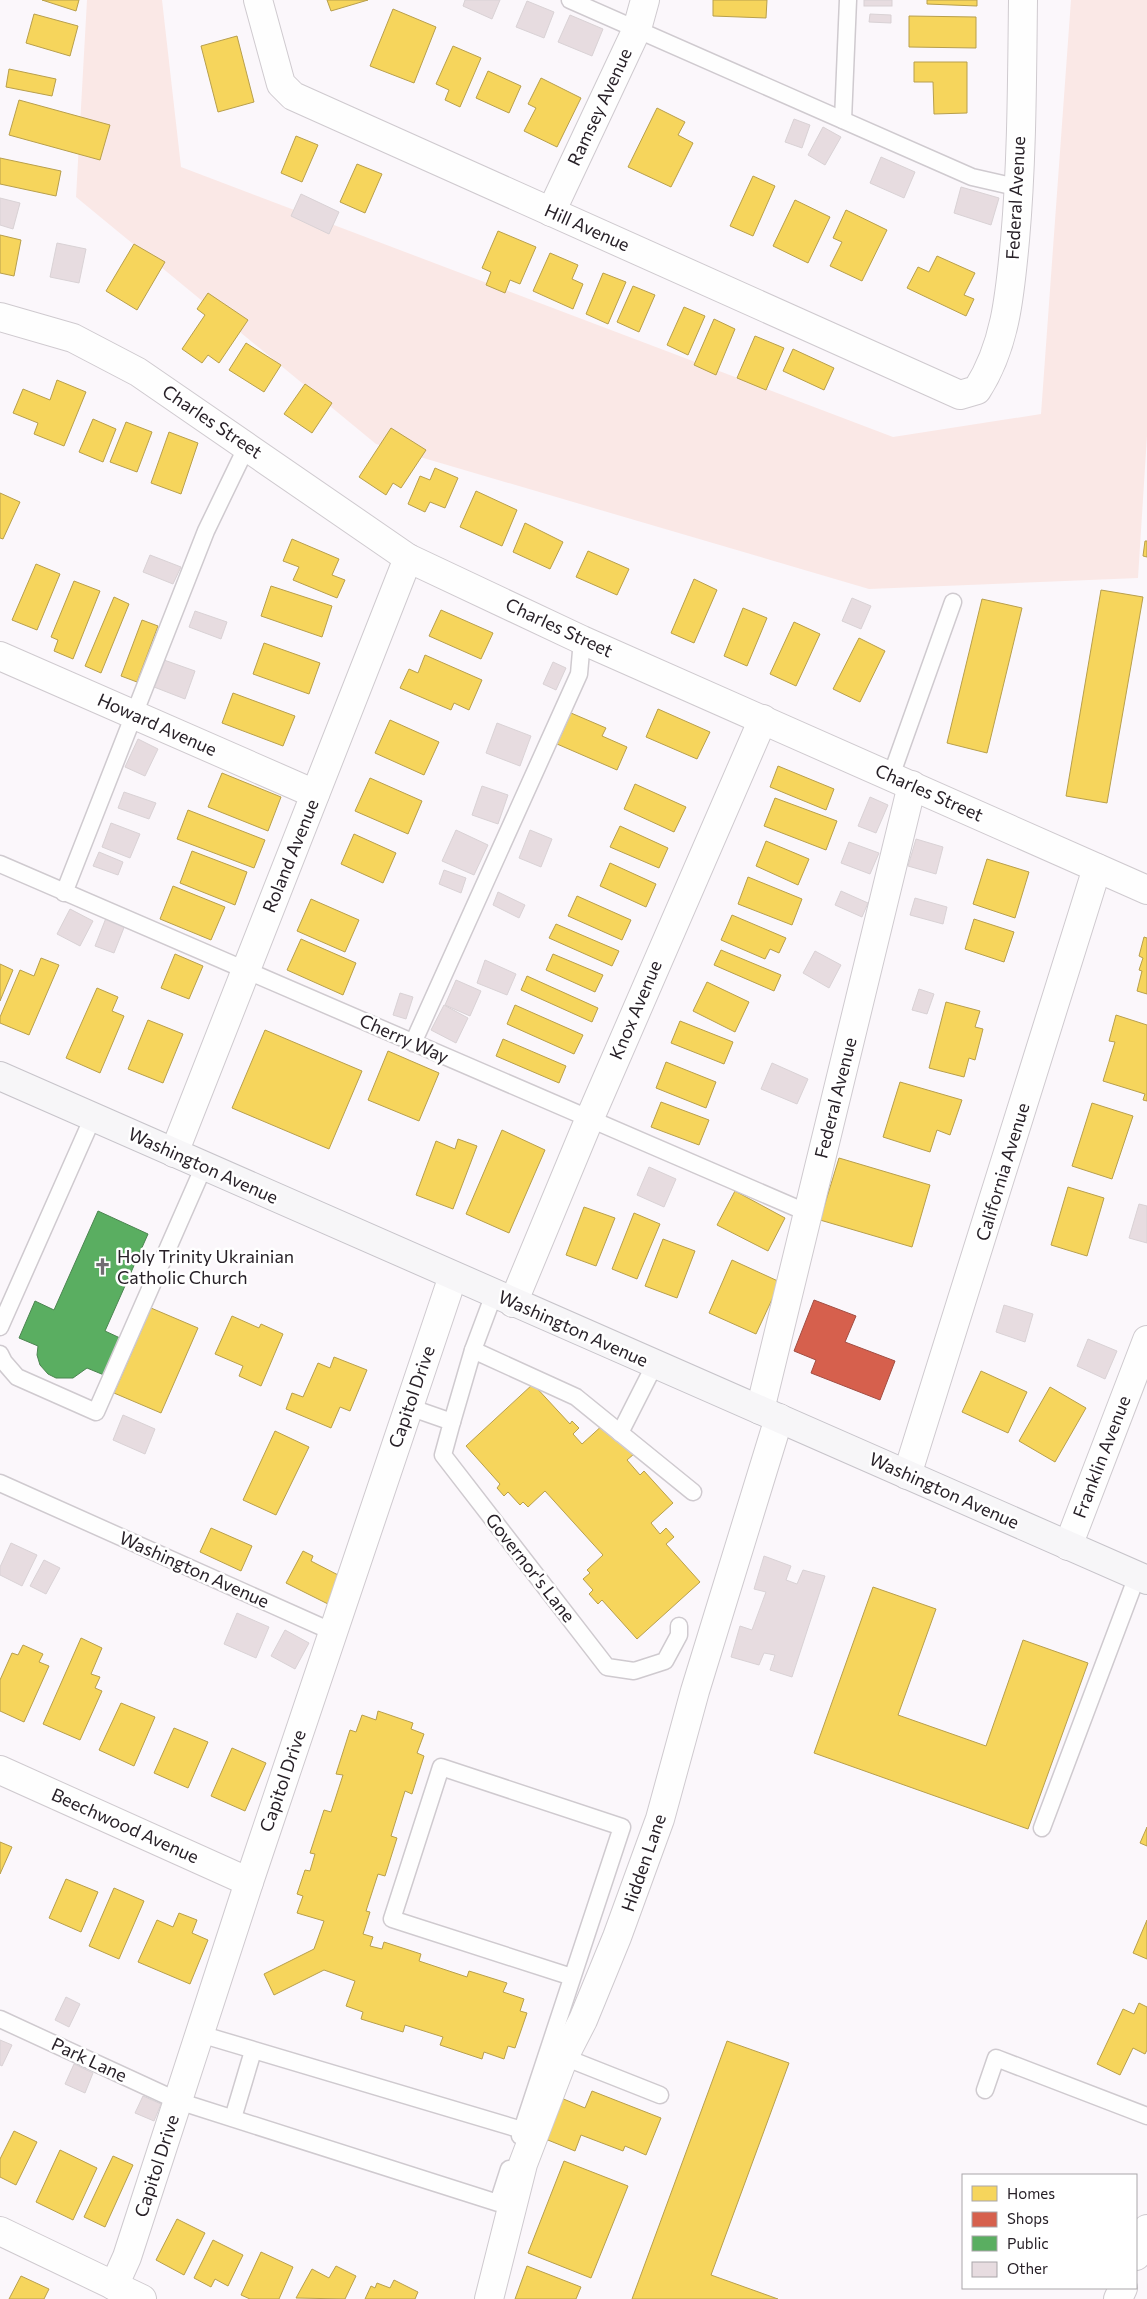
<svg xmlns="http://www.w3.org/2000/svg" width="1147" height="2299" viewBox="0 0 1147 2299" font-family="Commissioner,sans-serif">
	<rect width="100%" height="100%" fill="#fbf7fb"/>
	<polygon fill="#fae8e6" points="87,0 162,0 181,167 893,437 1041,414 1071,0 1147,0 1147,436 1138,578 869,589 376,444 76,197"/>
	<g fill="#f6d55c" stroke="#b89f4c">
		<polygon points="42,0 79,0 76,11"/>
		<polygon points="327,0 368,0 331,11"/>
		<polygon points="713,0 767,0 766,18 713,16"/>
		<polygon points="927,0 977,0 977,6 927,4"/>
		<polygon points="393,9 436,27 414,83 370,66"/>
		<polygon points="34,14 78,26 70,56 26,43"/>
		<polygon points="909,16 976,17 976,48 909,47"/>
		<polygon points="237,36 254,102 218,112 201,46"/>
		<polygon points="453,46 481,58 460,107 445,100 449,90 436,84"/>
		<polygon points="914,62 967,62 967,113 934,114 933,82 914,82"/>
		<polygon points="9,69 56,79 52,96 6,87"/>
		<polygon points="488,71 521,86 509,113 476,98"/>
		<polygon points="541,78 581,98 557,147 524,131 536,108 528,104"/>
		<polygon points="19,100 110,125 100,160 9,135"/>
		<polygon points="657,108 685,122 678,135 693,143 671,187 628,167"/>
		<polygon points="296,136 318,145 302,182 281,173"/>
		<polygon points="0,158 61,171 56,196 0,184"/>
		<polygon points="357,164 382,174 365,213 340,202"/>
		<polygon points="753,176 775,186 753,236 730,226"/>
		<polygon points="795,200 830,217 808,263 773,246"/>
		<polygon points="846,210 887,230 862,281 830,266 842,242 833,238"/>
		<polygon points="498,231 536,247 520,284 510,280 505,293 486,285 491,272 482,268"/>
		<polygon points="0,235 21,240 14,276 0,273"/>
		<polygon points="134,244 165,262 137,310 106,291"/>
		<polygon points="550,253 578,265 572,279 583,284 573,309 533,291"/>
		<polygon points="937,256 975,273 964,295 974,299 966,316 907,288 918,267 929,272"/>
		<polygon points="603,273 626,282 608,324 586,314"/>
		<polygon points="633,286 655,295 639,332 617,322"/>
		<polygon points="208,293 248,320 219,363 208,355 202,363 182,349 205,315 197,309"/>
		<polygon points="684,307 705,316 688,355 667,345"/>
		<polygon points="714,319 735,329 716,375 694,365"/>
		<polygon points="755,336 784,348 766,390 737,378"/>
		<polygon points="246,343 281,365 264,392 229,370"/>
		<polygon points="793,349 834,368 824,390 783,371"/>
		<polygon points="57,380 86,392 64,446 34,434 38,423 13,413 23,389 50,400"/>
		<polygon points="305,384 332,403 312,433 284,414"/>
		<polygon points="93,419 116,429 103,462 79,452"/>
		<polygon points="126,422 152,432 137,472 110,462"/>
		<polygon points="391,428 426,450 401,488 393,483 386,495 359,477"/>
		<polygon points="169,432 198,443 181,494 151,483"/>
		<polygon points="435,468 458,478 445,508 430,502 425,512 408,504 420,476 430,480"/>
		<polygon points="476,491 517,510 502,546 460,527"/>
		<polygon points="0,493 20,502 3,539 0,538"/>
		<polygon points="525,523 563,542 550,569 513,552"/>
		<polygon points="292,539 339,559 332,575 345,580 337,598 293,580 299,567 283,561"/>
		<polygon points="1145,541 1147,541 1147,557 1143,556"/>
		<polygon points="588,551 629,569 617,595 576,577"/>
		<polygon points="36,564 60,574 37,630 12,620"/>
		<polygon points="694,579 717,590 694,643 671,633"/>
		<polygon points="74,581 100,591 73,659 54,651 58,640 51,637"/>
		<polygon points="271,586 332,606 322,637 261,616"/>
		<polygon points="1101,590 1143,597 1107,803 1066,796"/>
		<polygon points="114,597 129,604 101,673 85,666"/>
		<polygon points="982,599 1022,608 987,753 947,743"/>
		<polygon points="743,608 767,618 747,666 724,656"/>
		<polygon points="441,610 493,633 481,659 429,636"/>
		<polygon points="142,620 158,626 137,682 121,676"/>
		<polygon points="794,622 820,634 796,686 770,674"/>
		<polygon points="859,638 885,651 860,702 833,689"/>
		<polygon points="264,643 320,663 309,694 253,674"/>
		<polygon points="425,655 482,680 469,710 454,703 451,710 400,688 409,669 418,673"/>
		<polygon points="233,693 295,716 283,746 222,723"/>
		<polygon points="658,709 710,732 697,759 646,737"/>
		<polygon points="571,713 606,728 602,736 627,747 617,770 557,744"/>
		<polygon points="390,720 439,742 424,775 375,753"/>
		<polygon points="778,766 834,789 826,810 770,787"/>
		<polygon points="222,773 281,797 268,831 208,807"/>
		<polygon points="370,778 422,801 408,834 355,811"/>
		<polygon points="635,784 686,807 674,832 624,809"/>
		<polygon points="775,798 837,821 826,850 764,826"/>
		<polygon points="188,810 265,840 254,868 177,839"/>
		<polygon points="620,826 668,848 659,868 610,847"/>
		<polygon points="354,834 396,853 383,883 341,864"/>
		<polygon points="766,841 809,859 798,885 756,866"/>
		<polygon points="192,851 247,872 235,905 180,883"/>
		<polygon points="987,859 1029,872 1015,918 973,904"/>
		<polygon points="610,863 656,884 646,907 600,886"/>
		<polygon points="748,877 802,899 792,925 738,904"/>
		<polygon points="173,886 225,907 211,940 160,919"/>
		<polygon points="577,896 631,920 622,940 568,916"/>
		<polygon points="311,899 359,920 345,952 297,931"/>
		<polygon points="732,915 786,938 779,953 770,949 765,959 721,940"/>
		<polygon points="974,919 1014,932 1004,962 965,949"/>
		<polygon points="556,924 619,951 612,966 549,938"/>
		<polygon points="1144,937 1147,938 1147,994 1137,991 1142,971 1139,970 1143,958 1139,956"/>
		<polygon points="301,939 356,963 343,995 287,970"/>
		<polygon points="721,950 781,975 774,991 714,965"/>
		<polygon points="175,954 203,966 189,999 161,988"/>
		<polygon points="553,954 603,975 595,992 546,970"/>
		<polygon points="41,958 59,965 29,1035 0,1023 0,1017 20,970 34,976"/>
		<polygon points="0,964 13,970 0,1001"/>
		<polygon points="527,976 598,1008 592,1022 521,990"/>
		<polygon points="707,982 749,1002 735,1032 693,1011"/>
		<polygon points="97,988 118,997 112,1011 124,1016 100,1073 66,1058"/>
		<polygon points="946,1002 980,1011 975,1027 983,1029 975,1060 969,1058 964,1077 929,1068"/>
		<polygon points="515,1005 583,1035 574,1054 507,1024"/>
		<polygon points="1116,1015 1147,1025 1147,1101 1143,1100 1145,1094 1103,1081 1115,1042 1109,1041"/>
		<polygon points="148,1020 183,1034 163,1083 128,1069"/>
		<polygon points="680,1021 733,1042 724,1064 671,1043"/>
		<polygon points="265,1030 362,1071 329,1149 232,1108"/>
		<polygon points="503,1039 566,1066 559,1083 496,1056"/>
		<polygon points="388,1051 439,1073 419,1121 368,1100"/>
		<polygon points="666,1062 716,1082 706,1108 656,1088"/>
		<polygon points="900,1082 962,1100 950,1135 937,1130 930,1152 883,1137"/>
		<polygon points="661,1102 709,1120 699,1145 651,1127"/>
		<polygon points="1092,1103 1133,1116 1112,1179 1072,1166"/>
		<polygon points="502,1130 545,1150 509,1233 466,1214"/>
		<polygon points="458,1139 477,1146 453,1209 416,1195 436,1141 455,1149"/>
		<polygon points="839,1158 930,1185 912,1247 820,1220"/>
		<polygon points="1068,1187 1104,1198 1087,1256 1051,1245"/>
		<polygon points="735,1191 785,1218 768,1251 717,1225"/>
		<polygon points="584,1207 615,1218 596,1266 566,1255"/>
		<polygon points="634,1213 660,1224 637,1279 612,1269"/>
		<polygon points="663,1239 695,1251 677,1298 645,1286"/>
		<polygon points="732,1260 780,1282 756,1334 709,1313"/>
		<polygon points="151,1308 198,1328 161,1413 114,1393"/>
		<polygon points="232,1316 259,1328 261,1324 283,1334 261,1386 239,1376 243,1366 215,1354"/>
		<polygon points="334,1357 367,1370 350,1411 340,1407 331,1428 286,1409 292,1393 303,1397 318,1363 330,1368"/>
		<polygon points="981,1371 1027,1392 1008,1433 962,1412"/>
		<polygon points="533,1384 570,1424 572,1421 579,1428 573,1434 582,1444 605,1423 634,1454 627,1460 640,1475 644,1471 673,1503 651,1523 660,1534 666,1528 674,1537 666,1544 700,1582 637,1639 602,1600 598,1604 589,1594 593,1590 583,1579 590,1573 587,1570 603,1555 545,1491 528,1507 523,1502 520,1505 508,1492 504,1496 497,1488 500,1484 466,1446"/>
		<polygon points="1050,1387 1086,1408 1055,1462 1019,1441"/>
		<polygon points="275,1431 309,1447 276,1515 243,1500"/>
		<polygon points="211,1528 252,1546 241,1571 200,1552"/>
		<polygon points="303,1551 313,1556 311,1561 342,1577 328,1604 286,1583"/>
		<polygon points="873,1587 936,1609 898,1715 986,1746 1023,1640 1088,1663 1028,1829 814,1753"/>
		<polygon points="81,1638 102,1648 91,1674 100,1677 95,1688 102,1691 80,1740 43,1724"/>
		<polygon points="23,1645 43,1654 39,1662 49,1666 24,1722 0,1711 0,1680 12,1653 18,1655"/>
		<polygon points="121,1703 155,1717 134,1766 99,1750"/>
		<polygon points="378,1711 413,1723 411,1729 424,1734 417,1753 424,1756 412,1794 405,1791 391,1836 397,1838 385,1876 378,1874 366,1911 370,1912 363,1934 373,1937 370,1946 382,1949 384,1942 421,1954 419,1961 467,1977 469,1971 507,1983 503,1992 524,1999 520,2011 527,2013 515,2048 508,2046 504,2059 484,2052 482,2059 440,2045 443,2037 405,2025 403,2032 361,2019 363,2012 346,2006 355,1981 324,1970 274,1995 264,1974 314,1949 324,1921 297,1913 303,1896 297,1894 305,1870 310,1871 315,1854 310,1853 324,1810 331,1812 343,1775 336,1774 350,1730 356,1732 362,1715 376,1720"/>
		<polygon points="174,1728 208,1742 188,1788 154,1773"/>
		<polygon points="232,1748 266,1763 245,1811 211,1796"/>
		<polygon points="1147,1827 1147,1846 1140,1843"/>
		<polygon points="0,1842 12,1847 0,1874"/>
		<polygon points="66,1879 98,1892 81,1932 49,1918"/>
		<polygon points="114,1888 144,1901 119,1959 89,1946"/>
		<polygon points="179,1913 197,1920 192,1933 208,1940 190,1984 138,1962 157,1920 173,1927"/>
		<polygon points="1147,1920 1147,1959 1133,1953"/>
		<polygon points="1139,2003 1147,2007 1147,2050 1145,2054 1133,2048 1120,2075 1097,2064 1123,2009 1134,2014"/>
		<polygon points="727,2041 789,2063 711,2275 778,2299 632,2299"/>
		<polygon points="592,2091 661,2118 646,2155 625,2146 623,2151 581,2135 575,2151 538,2136 554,2095 585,2108"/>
		<polygon points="14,2131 37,2142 16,2185 0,2177 0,2159"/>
		<polygon points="60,2150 97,2168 73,2220 36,2202"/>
		<polygon points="113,2156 133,2165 105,2227 84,2217"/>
		<polygon points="564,2161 628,2186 591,2278 528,2253"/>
		<polygon points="177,2219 205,2233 184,2275 156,2260"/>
		<polygon points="213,2240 243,2255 228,2286 215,2279 211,2287 194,2278"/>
		<polygon points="261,2252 293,2267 279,2299 250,2299 241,2295"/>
		<polygon points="336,2266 356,2276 345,2299 296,2298 312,2269 329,2278"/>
		<polygon points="527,2266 581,2287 576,2299 515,2299"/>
		<polygon points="21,2276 49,2289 44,2299 9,2299"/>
		<polygon points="394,2280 418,2292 415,2299 365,2299 371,2286 375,2288 377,2283 390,2288"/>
	</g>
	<polygon fill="#d6604d" stroke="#a24d42" points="814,1300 856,1316 845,1342 895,1361 880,1400 811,1373 816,1360 794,1351"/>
	<polygon fill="#5aae61" stroke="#4b8450" points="98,1211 148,1234 105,1331 120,1338 104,1375 87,1368 73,1378 56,1378 48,1374 40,1365 37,1355 38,1346 19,1338 35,1301 54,1310"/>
	<g fill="#e7dce0" stroke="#d9d2d5">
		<polygon points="465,0 500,0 492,19 463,6"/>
		<rect x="864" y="0" width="28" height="6"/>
		<polygon points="527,1 554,12 544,38 516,27"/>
		<polygon points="870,14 891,15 891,23 869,22"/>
		<polygon points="570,15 603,29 592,56 558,42"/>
		<polygon points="794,119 810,125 802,148 785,142"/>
		<polygon points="823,127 841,137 825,165 808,155"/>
		<polygon points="881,157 915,172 904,198 870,183"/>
		<polygon points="961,187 999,198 991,225 954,213"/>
		<polygon points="301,194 339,212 329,234 291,216"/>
		<polygon points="0,198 20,203 13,229 0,225"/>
		<polygon points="57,243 86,249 79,283 50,277"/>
		<polygon points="150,555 181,567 173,584 143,572"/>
		<polygon points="852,598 871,606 861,629 842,621"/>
		<polygon points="195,611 227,622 221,639 189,627"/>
		<polygon points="164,660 195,671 185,699 154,687"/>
		<polygon points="553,662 566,668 556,690 543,684"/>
		<polygon points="497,723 531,736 520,766 486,753"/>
		<polygon points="138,739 158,749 145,776 125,767"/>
		<polygon points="482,786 508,795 498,824 472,815"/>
		<polygon points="124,792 156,803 149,819 118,808"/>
		<polygon points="870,797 888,805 876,833 858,826"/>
		<polygon points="111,823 140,834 130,858 102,847"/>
		<polygon points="456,830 488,845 474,875 442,861"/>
		<polygon points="530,830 552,839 541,867 519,858"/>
		<polygon points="916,839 943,847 936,874 908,866"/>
		<polygon points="849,842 879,853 870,874 841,863"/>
		<polygon points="99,852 123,862 118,875 93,866"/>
		<polygon points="444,870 466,878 461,893 439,884"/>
		<polygon points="841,891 868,903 862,917 835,905"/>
		<polygon points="498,892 525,905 519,918 493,905"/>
		<polygon points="915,898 947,907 943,924 910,915"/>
		<polygon points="70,909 93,921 80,946 57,934"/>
		<polygon points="106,918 125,925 114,953 95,946"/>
		<polygon points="815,951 841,965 829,988 803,973"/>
		<polygon points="485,960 516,974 507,995 477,983"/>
		<polygon points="456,980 481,991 470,1016 445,1005"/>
		<polygon points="919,989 934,994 927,1014 912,1010"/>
		<polygon points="400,993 413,997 406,1019 393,1015"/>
		<polygon points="444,1005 468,1018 456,1043 431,1030"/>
		<polygon points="772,1063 808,1079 797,1104 761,1089"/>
		<polygon points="649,1167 676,1179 664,1207 637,1195"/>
		<polygon points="1139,1204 1147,1206 1147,1243 1129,1238"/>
		<polygon points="1004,1305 1033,1314 1025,1342 996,1332"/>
		<polygon points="1088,1339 1117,1351 1105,1379 1077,1366"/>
		<polygon points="123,1415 155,1429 145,1454 113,1440"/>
		<polygon points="11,1543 37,1555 22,1586 0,1575 0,1567"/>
		<polygon points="764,1556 791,1566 786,1580 797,1584 803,1570 825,1576 792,1677 770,1670 775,1655 764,1653 759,1665 731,1657 740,1626 752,1630 766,1592 754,1589"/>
		<polygon points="44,1560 60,1568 46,1594 30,1586"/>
		<polygon points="237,1613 269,1627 256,1658 224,1644"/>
		<polygon points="285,1630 309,1643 295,1669 271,1656"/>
		<polygon points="66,1997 80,2004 69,2027 55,2020"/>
		<polygon points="0,2040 12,2045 2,2066 0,2065"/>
		<polygon points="74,2064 93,2073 85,2093 65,2084"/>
		<polygon points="143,2096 161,2104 154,2121 135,2113"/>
	</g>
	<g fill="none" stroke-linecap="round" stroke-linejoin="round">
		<defs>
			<g id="lane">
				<polyline points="570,0 972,177 1020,188"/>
				<polyline points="843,120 848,0"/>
				<polyline points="891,776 953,602"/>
				<polyline points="0,864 808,1213"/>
				<polyline points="64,893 206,531 247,446"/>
				<polyline points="413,1043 579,674 582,640"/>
				<polyline points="0,1327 93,1117"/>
				<polyline points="473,1350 494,1294"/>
				<polyline points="0,1354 4,1362 17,1377 96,1412 204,1166"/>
				<polyline points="409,1407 452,1422 443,1455 607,1667 634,1671 665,1661 679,1635 679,1626"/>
				<polyline points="452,1422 473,1350 576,1397 693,1492"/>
				<polyline points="620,1433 655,1364"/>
				<polyline points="0,1483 333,1632"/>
				<polyline points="1042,1828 1137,1576"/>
				<polyline points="0,2019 178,2101 498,2203 509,2169"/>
				<polyline points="200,2034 522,2130"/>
				<polyline points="564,2057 660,2095"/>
				<polyline points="985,2090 996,2058 1147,2116"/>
				<polyline points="233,2118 253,2051"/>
				<polyline points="520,2136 622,1827 441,1767 392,1919 572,1977"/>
			</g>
			<g id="street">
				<path d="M258,0L281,84L293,96L960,395L977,390C1006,345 1010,293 1015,240C1022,161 1022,80 1023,0"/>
				<polyline points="551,212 637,29 645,0"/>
				<polyline points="0,317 73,338 138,372 408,558 582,640 1147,890"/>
				<polyline points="0,656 315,794"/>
				<polyline points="174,1153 408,558"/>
				<polyline points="513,1303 589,1120 763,719"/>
				<polyline points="760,1410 912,785"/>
				<polyline points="907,1475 1097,868"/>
				<polyline points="1068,1546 1147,1340"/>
				<polyline points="0,1770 249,1882"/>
				<polyline points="0,2231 142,2299"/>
				<polyline points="1136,2256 1147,2229"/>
				<polyline points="114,2286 127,2257 249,1882 453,1276"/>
				<polyline points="489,2299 523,2164 564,2057 583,2020 617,1937 660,1819 695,1691 779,1418"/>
				<polyline points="1118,2299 1123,2288"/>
			</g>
			<polyline id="primary" points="0,1076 1147,1580"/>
		</defs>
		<use href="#lane" stroke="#cfcacf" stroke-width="19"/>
		<use href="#street" stroke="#cfcacf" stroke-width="30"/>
		<use href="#primary" stroke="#c7c4ca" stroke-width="30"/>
		<use href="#lane" stroke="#fefefe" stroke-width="16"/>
		<use href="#street" stroke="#fefefe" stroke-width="28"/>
		<use href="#primary" stroke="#f7f6f8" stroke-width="28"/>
	</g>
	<defs>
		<symbol id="church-bare" viewBox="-9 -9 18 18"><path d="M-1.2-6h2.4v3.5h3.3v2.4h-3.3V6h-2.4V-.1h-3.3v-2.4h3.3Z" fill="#726c72" stroke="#fff" stroke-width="2.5" paint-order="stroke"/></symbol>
	</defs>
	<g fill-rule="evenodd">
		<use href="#church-bare" x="90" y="1254" width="25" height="25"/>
	</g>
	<g text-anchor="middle" stroke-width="5" stroke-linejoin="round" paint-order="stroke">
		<g font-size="18" fill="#282128" stroke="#fff">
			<text transform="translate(600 107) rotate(-65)" y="6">Ramsey Avenue</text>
			<text transform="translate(1016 198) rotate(-87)" y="6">Federal Avenue</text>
			<text transform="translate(587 228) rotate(24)" y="6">Hill Avenue</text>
			<text transform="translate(212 422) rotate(34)" y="6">Charles Street</text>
			<text transform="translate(559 628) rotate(25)" y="6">Charles Street</text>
			<text transform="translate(157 725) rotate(24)" y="6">Howard Avenue</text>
			<text transform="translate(929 793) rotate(24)" y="6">Charles Street</text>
			<text transform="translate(291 856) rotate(-68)" y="6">Roland Avenue</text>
			<text transform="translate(636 1010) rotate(-67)" y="6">Knox Avenue</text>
			<text transform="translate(404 1039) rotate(24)" y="6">Cherry Way</text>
			<text transform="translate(836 1098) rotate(-76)" y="6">Federal Avenue</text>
			<text transform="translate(203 1166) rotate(24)" y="6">Washington Avenue</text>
			<text transform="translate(1003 1172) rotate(-73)" y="6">California Avenue</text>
			<text transform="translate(573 1329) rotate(24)" y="6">Washington Avenue</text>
			<text transform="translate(412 1397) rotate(-71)" y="6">Capitol Drive</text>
			<text transform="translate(1102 1457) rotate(-69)" y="6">Franklin Avenue</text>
			<text transform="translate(944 1491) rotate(24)" y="6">Washington Avenue</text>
			<text transform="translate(530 1568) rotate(52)" y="6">Governor's Lane</text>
			<text transform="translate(194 1570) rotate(24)" y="6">Washington Avenue</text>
			<text transform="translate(283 1781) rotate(-71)" y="6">Capitol Drive</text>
			<text transform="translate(125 1826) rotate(24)" y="6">Beechwood Avenue</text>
			<text transform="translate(644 1863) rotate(-71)" y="6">Hidden Lane</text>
			<text transform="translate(89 2060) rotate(25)" y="6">Park Lane</text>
			<text transform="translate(157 2166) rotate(-72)" y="6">Capitol Drive</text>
		</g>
		<g font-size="18" fill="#282128" stroke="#fff" text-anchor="start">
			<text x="117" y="1263">Holy Trinity Ukrainian<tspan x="117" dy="21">Catholic Church</tspan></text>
		</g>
	</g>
	<rect x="962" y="2174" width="175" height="115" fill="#ffffff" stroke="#a9a6a9"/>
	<rect x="972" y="2186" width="25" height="15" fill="#f6d55c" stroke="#a9a6a9"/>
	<text x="1007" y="2199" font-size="15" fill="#282128">Homes</text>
	<rect x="972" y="2212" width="25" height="15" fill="#d6604d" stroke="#a9a6a9"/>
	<text x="1007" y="2224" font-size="15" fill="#282128">Shops</text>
	<rect x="972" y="2236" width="25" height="15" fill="#5aae61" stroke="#a9a6a9"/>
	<text x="1007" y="2249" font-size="15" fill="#282128">Public</text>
	<rect x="972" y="2262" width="25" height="15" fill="#e7dce0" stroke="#a9a6a9"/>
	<text x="1007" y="2274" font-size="15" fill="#282128">Other</text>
</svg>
